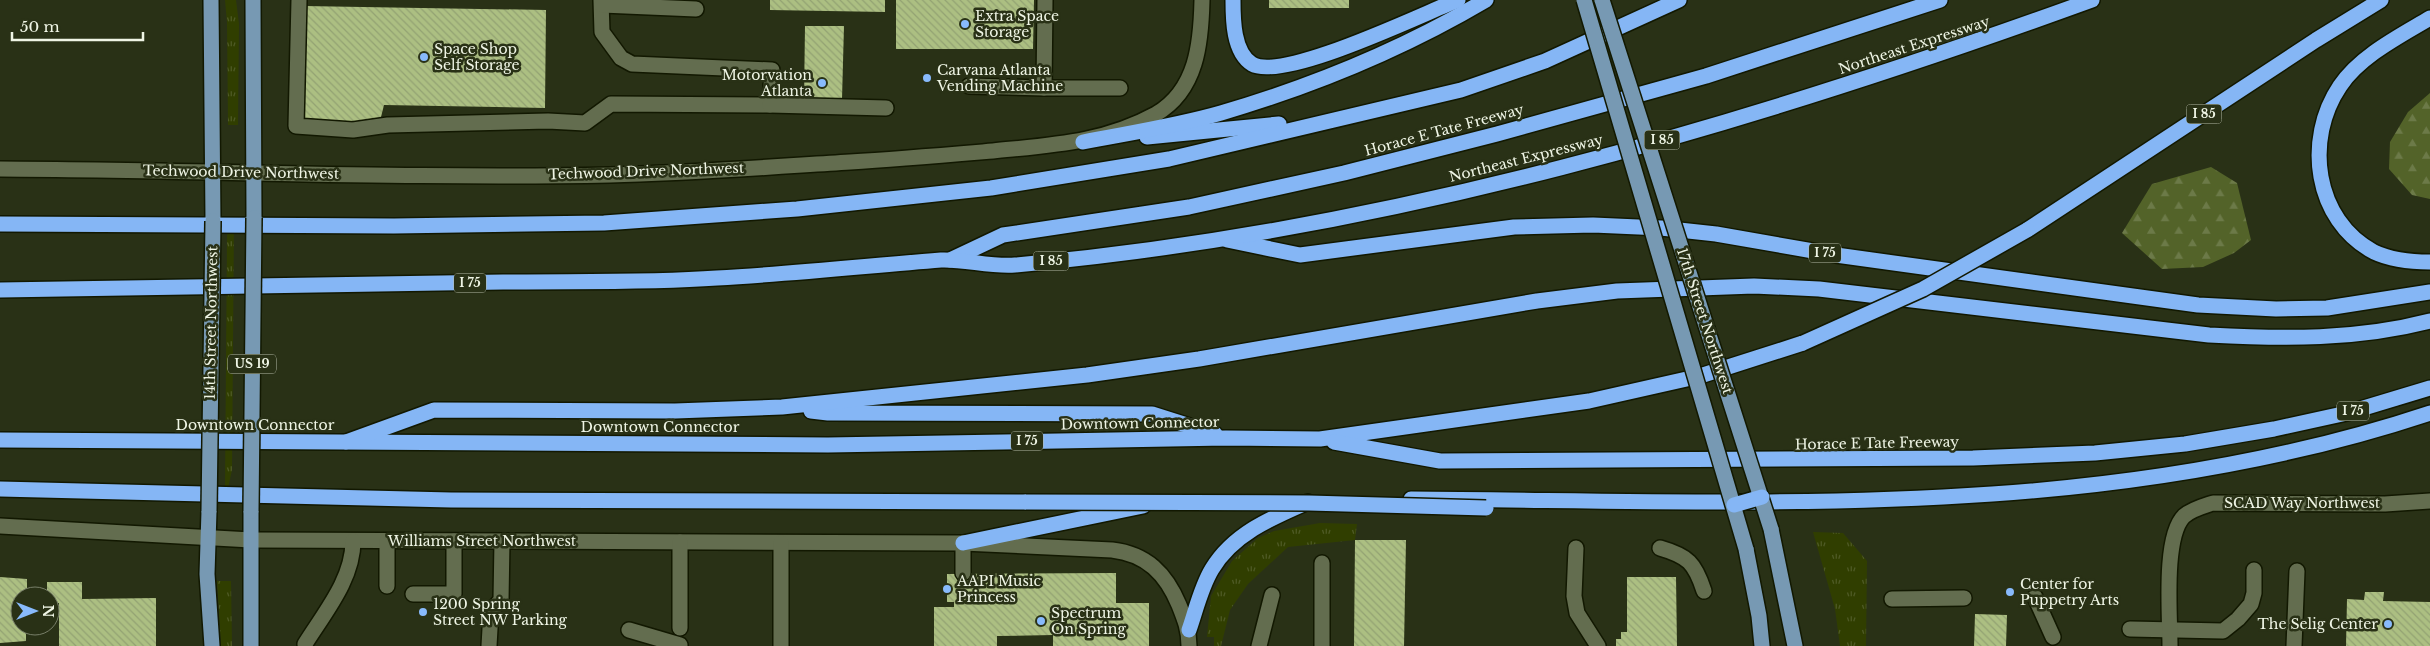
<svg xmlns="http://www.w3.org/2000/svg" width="2430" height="646" viewBox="0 0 2430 646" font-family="'Libre Baskerville',serif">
	<defs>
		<pattern id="grass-tufts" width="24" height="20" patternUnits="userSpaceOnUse" patternTransform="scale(1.25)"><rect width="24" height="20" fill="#303e00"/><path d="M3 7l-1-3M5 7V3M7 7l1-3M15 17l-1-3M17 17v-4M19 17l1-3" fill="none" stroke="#4e5a25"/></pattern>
		<pattern id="forest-firs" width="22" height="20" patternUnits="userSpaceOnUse" patternTransform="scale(1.25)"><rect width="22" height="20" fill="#536329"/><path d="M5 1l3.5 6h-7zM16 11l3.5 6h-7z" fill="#6c7a48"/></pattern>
		<pattern id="building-back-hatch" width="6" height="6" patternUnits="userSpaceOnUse" patternTransform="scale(1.25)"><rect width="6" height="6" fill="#acbf82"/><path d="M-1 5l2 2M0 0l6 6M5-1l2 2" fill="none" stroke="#93a273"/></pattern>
	</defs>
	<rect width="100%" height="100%" fill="#293116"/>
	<g fill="url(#grass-tufts)">
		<polygon points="225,0 236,0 239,24 238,125 228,125 227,22"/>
		<polygon points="234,219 232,470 228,488 225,489 227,237 228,228"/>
		<polygon points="1320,523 1357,524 1355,540 1288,547 1248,584 1230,610 1221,646 1214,646 1214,637 1207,637 1211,596 1232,561 1258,538 1274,531"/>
		<polygon points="1813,532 1843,533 1867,561 1866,646 1840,646 1835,609"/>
		<polygon points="217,581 231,581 232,646 221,646"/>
	</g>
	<g fill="url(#forest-firs)">
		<polygon points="2430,93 2430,199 2412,195 2389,169 2390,142 2408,112"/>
		<polygon points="2211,167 2237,183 2251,240 2234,253 2203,267 2162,269 2122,233 2152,184"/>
	</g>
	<g fill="url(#building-back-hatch)">
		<polygon points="770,0 885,0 885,12 770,10"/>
		<polygon points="896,0 1034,0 1033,49 896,49"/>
		<rect x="1269" y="0" width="80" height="8"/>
		<polygon points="304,6 546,10 545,108 384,105 380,121 372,123 302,122"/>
		<polygon points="805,26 844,26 842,99 804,99"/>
		<polygon points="1355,540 1406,540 1404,646 1354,646"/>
		<polygon points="1116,573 1116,603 1149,603 1149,646 1053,646 1053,635 997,636 997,646 934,646 934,607 954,607 954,602 947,602 947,574"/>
		<polygon points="0,577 27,579 27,596 20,596 20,626 26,626 26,641 0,643"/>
		<polygon points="1627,577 1676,577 1677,646 1616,646 1616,639 1621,639 1621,632 1627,632"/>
		<polygon points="47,582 82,582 82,599 156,598 156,646 59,646 59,603 50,603 50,596 47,596"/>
		<polygon points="2365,592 2384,592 2383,601 2430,602 2430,646 2346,646 2347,599 2364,600"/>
		<polygon points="1975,614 2007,615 2006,646 1974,646"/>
	</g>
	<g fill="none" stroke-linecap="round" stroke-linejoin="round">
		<defs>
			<g id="minor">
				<polyline points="299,0 296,126 353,130 388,125 548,121 585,123 611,104 770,105 772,70 632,64 621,58 602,32 601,0"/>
				<polyline points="1045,0 1044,88 1120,88"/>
				<polyline points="602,5 696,9"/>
				<polyline points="969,86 1044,88"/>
				<polyline points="770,105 886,108"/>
				<path d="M0,169C203,170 407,179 610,175C690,173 770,167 850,162C898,159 945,155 993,151C1051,145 1103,143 1156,114C1197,90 1201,43 1202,0"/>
				<path d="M0,526L251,540L963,543L1112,550C1147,554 1166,574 1179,605C1185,620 1189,630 1189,646"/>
				<polyline points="781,543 781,646"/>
				<polyline points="1576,548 1574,596 1577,613 1598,646"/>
				<path d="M1660,548C1688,556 1695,563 1704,591"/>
				<polyline points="1322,563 1322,646"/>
				<polyline points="963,573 963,543"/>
				<polyline points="387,586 387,541"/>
				<polyline points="413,594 454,594 454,541"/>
				<polyline points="2035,597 2053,637"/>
				<polyline points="1892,599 1964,598"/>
				<polyline points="680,628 680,542"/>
				<polyline points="2130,629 2223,631 2238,619 2251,604 2254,593 2254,570"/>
				<polyline points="629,630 680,645"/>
				<path d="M305,644C325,612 353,579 353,541"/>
				<polyline points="489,646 491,611 501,600 502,541"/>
				<polyline points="1259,646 1272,595"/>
				<path d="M2170,646C2170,616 2163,537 2184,516C2192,509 2204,506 2213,503L2385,504L2430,501"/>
				<polyline points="2294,646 2297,571"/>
			</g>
			<g id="major">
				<polyline points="211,0 213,221"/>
				<polyline points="253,0 254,218"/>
				<polyline points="209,511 207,574 212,646"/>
				<polyline points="1771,529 1795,646"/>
				<polyline points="1746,549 1759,616 1762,646"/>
				<polyline points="251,646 251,511"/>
			</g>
			<g id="highway">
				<path d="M1233,0C1233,19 1233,52 1252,64C1283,82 1422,14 1458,0"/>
				<path d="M2430,18C2400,36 2360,56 2340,86C2304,139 2314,220 2374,252C2391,260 2412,262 2430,262"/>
				<polyline points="1147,137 1279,124"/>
				<path d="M1083,142C1129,133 1176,126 1221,113C1313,86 1403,49 1486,0"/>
				<polyline points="0,224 394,226 604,223 797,209 991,188 1169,159 1461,90 1545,61 1679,0"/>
				<polyline points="2027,230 2316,40 2381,0"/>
				<polyline points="1227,240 1300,255 1514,227 1593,225 1661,228 1716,234 1836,255 2198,305 2276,309 2327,308 2430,292"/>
				<polyline points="950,260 1003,235 1189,207 1344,173 1497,134 1706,76 1940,0"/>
				<path d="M0,290C168,287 335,285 503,282C574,281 646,283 717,278C791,274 866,266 941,260C965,259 990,267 1015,265C1385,232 1745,126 2092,0"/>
				<polyline points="811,411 828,413 1152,414 1215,434"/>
				<polyline points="0,440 828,445 1226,438 1320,439 1589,401 1700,376 1803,343"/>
				<path d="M346,442L434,410L675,411L782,407L1087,375L1199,359L1537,301L1617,291L1754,286L1819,289L2209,335C2284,339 2357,340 2430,321"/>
				<polyline points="1334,442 1440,461 1973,458 2095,453 2185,444 2274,429 2347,413 2430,388"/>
				<polyline points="0,489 451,500 1026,502"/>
				<path d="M1411,499C1753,501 2100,523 2430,413"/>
				<polyline points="963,543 1143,506"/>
				<path d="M1189,630C1196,610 1201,587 1212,569C1233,534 1271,518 1308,502"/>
			</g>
		</defs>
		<use href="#minor" stroke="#121801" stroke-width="18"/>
		<use href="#major" stroke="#121801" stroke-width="18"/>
		<use href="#highway" stroke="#121801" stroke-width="18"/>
		<use href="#minor" stroke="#636d4f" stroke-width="15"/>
		<use href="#major" stroke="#7799b3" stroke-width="15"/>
		<use href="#highway" stroke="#85b6f5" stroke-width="15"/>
		<defs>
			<g id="major-bridge">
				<polyline points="1584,0 1746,549"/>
				<polyline points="1602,0 1771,529"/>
				<polyline points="209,511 213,221"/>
				<polyline points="251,511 254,218"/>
			</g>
			<g id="highway-bridge">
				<polyline points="1803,343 1923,289 2027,230"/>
				<polyline points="1026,502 1309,503 1486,508"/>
				<polyline points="1734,505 1762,497"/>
			</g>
		</defs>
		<use href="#major-bridge" stroke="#121801" stroke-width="18" stroke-linecap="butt"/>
		<use href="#highway-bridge" stroke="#121801" stroke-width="18" stroke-linecap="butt"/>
		<use href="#major-bridge" stroke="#7799b3" stroke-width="15"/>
		<use href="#highway-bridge" stroke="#85b6f5" stroke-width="15"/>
	</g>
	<g fill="#88bafc" stroke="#293116" stroke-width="2">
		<circle cx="965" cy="24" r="5"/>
		<circle cx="424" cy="57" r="5"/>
		<circle cx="927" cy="78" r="5"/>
		<circle cx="822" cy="83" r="5"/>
		<circle cx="947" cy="589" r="5"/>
		<circle cx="2010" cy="592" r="5"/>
		<circle cx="423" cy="612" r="5"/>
		<circle cx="1041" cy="621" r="5"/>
		<circle cx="2388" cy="624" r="5"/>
	</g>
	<g text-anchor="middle" stroke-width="5" stroke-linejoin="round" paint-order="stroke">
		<g fill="#293116" stroke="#b4baa7" stroke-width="1">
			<rect x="2186.5" y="104.5" width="35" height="19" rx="4"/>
			<rect x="1644.5" y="130.5" width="35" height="19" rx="4"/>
			<rect x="1809" y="243.5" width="32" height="19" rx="4"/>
			<rect x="1033.5" y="251.5" width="35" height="19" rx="4"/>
			<rect x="454" y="273.5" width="32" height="19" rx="4"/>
			<rect x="228" y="354.5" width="48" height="19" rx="4"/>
			<rect x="2337" y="401.5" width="32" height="19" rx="4"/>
			<rect x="1011" y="431.5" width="32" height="19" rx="4"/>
		</g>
		<g font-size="12" font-weight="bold" fill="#eff5e5">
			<text x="2204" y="118">I 85</text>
			<text x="1662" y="144">I 85</text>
			<text x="1825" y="257">I 75</text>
			<text x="1051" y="265">I 85</text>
			<text x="470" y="287">I 75</text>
			<text x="252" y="368">US 19</text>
			<text x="2353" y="415">I 75</text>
			<text x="1027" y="445">I 75</text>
		</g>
		<g font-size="14" fill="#eff5e5" stroke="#293116" text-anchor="start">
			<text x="975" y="21">Extra Space<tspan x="975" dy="16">Storage</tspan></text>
			<text x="434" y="54">Space Shop<tspan x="434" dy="16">Self Storage</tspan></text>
			<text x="937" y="75">Carvana Atlanta<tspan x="937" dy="16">Vending Machine</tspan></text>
			<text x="812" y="80" text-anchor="end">Motorvation<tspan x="812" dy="16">Atlanta</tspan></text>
			<text x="957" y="586">AAPI Music<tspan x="957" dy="16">Princess</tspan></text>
			<text x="2020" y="589">Center for<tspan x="2020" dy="16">Puppetry Arts</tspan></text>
			<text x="433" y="609">1200 Spring<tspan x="433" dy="16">Street NW Parking</tspan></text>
			<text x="1051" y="618">Spectrum<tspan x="1051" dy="16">On Spring</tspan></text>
			<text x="2378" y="629" text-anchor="end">The Selig Center</text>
		</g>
		<g font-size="14" fill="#eff5e5" stroke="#293116">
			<text transform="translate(1914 45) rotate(-18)" y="5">Northeast Expressway</text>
			<text transform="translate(1444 130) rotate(-15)" y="5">Horace E Tate Freeway</text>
			<text transform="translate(1526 158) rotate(-14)" y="5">Northeast Expressway</text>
			<text transform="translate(646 171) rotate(-2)" y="5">Techwood Drive Northwest</text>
			<text transform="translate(241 172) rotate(1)" y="5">Techwood Drive Northwest</text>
			<text transform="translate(1705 321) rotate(72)" y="5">17th Street Northwest</text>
			<text transform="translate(211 323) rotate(-89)" y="5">14th Street Northwest</text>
			<text transform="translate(1140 423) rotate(-1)" y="5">Downtown Connector</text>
			<text x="255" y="430">Downtown Connector</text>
			<text x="660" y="432">Downtown Connector</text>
			<text transform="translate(1877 443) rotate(-1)" y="5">Horace E Tate Freeway</text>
			<text x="2302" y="508">SCAD Way Northwest</text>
			<text x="482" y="546">Williams Street Northwest</text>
		</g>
	</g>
	<g transform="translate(35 611) rotate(90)"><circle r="24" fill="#293116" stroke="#787f69"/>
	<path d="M0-4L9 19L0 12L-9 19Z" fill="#88bafc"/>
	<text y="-8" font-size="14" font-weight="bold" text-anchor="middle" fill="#eff5e5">N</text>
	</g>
	<path d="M12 32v8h131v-8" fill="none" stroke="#eff5e5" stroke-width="2.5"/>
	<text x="20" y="32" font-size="15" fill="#eff5e5" stroke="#293116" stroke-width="4" paint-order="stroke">50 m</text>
</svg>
